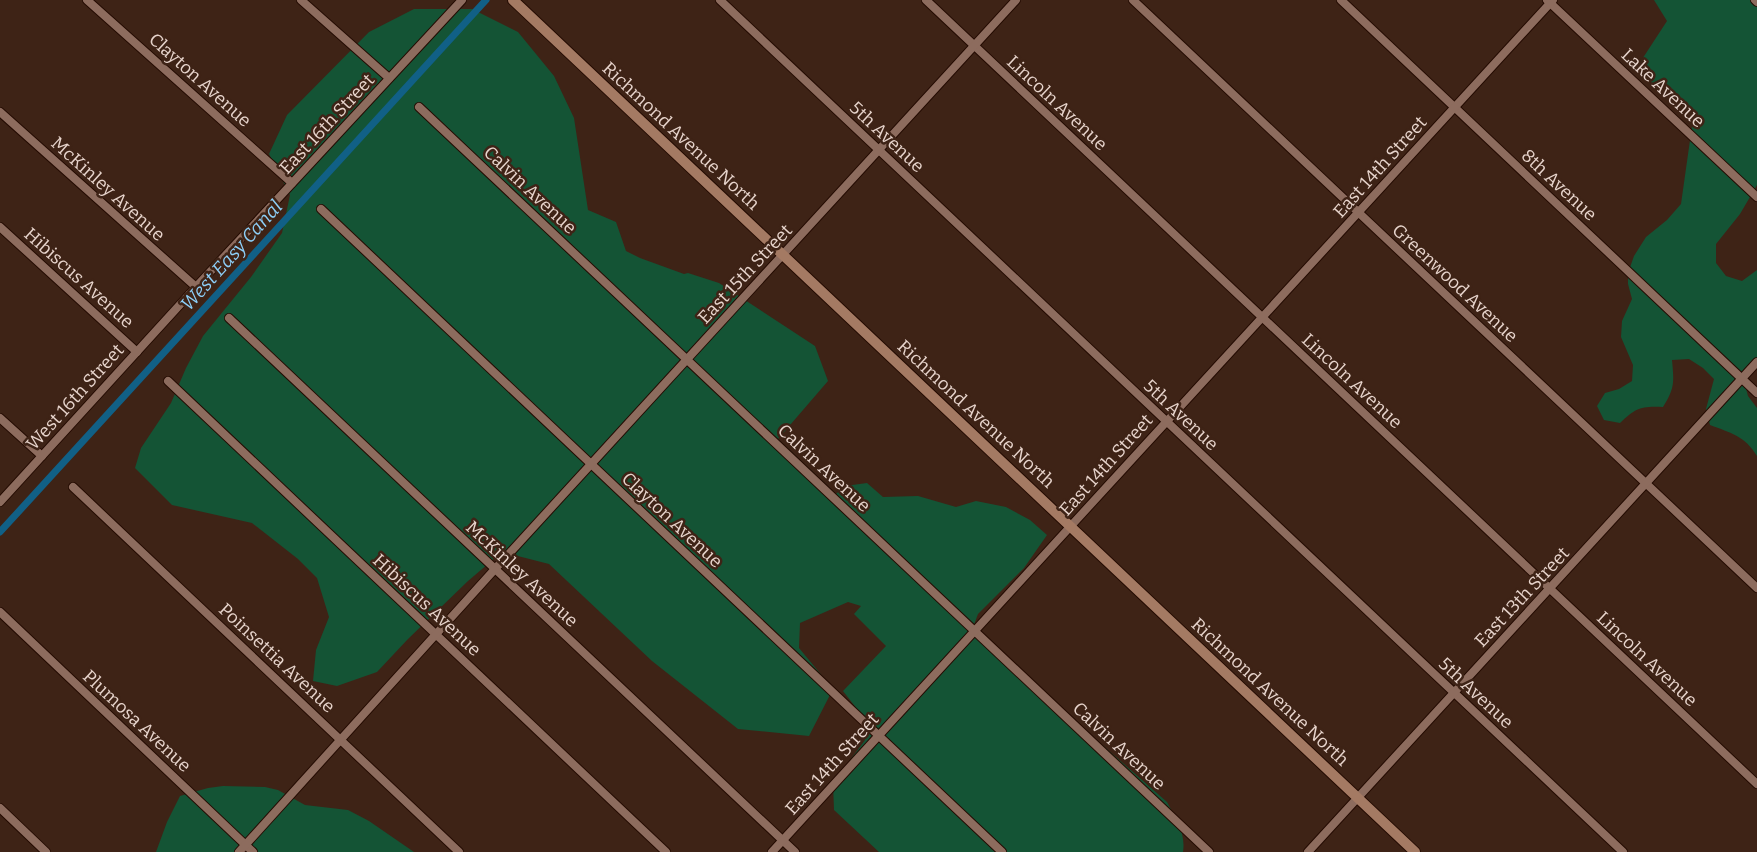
<svg xmlns="http://www.w3.org/2000/svg" width="1757" height="852" viewBox="0 0 1757 852" font-family="Bitter,serif">
	<rect width="100%" height="100%" fill="#3e2316"/>
	<g fill="#145435">
		<path d="M1654,0H1757V185L1740,214L1716,244V263L1726,276L1742,281L1757,270V366L1744,381L1748,396L1757,408V456C1745,436 1731,433 1710,425L1706,409L1714,379L1703,368L1689,359L1672,360C1674,382 1675,388 1663,407C1640,406 1636,408 1620,423L1604,420L1597,406L1605,393L1619,389L1632,381L1633,365L1621,337L1622,321L1632,299L1628,284V273L1634,256L1646,237L1667,220L1681,204L1692,126L1683,113L1643,78L1637,67L1667,21Z"/>
		<path d="M414,9H472L518,32L554,76L574,118L588,210L616,222L626,251L640,258L684,274L688,273L719,283L815,346L828,381L778,439L836,494L845,486L867,483L883,497L918,496L956,507L976,501L1006,507L1030,520L1047,535L1024,568L978,614L972,630L1167,802C1176,819 1186,833 1183,852H879L834,810L833,783L865,740L864,718L843,691L886,646L854,614L861,606L848,602L800,623L799,648L833,689L809,736L738,729L652,661L549,564L502,552L468,581L408,639L377,672L337,686L313,681L316,650L329,617L317,578L298,559L252,523L172,505L135,468L141,448L171,403L186,368L203,336L251,277L282,233L290,195L269,154L287,115L369,32Z"/>
		<polygon points="223,786 265,787 278,790 305,805 348,810 369,821 414,852 156,852 167,822 180,796 208,788"/>
	</g>
	<g fill="none" stroke-linecap="round" stroke-linejoin="round">
		<polyline stroke="#116086" stroke-width="7" points="0,532 486,0"/>
		<defs>
			<g id="street">
				<polyline points="87,0 292,183"/>
				<polyline points="301,0 389,78"/>
				<polyline points="720,0 1623,852"/>
				<polyline points="926,0 1757,784"/>
				<polyline points="1133,0 1757,588"/>
				<polyline points="1341,0 1757,393"/>
				<polyline points="1547,0 1757,197"/>
				<polyline points="1755,0 1757,2"/>
				<polyline points="419,107 1209,852"/>
				<polyline points="0,112 196,287"/>
				<polyline points="321,209 1002,852"/>
				<polyline points="0,227 137,352"/>
				<polyline points="229,318 795,852"/>
				<polyline points="168,381 666,852"/>
				<polyline points="0,418 42,456"/>
				<polyline points="73,487 459,852"/>
				<polyline points="0,502 196,287 462,0"/>
				<polyline points="0,612 253,852"/>
				<polyline points="0,808 46,852"/>
				<polyline points="239,852 495,569 1016,0"/>
				<polyline points="772,852 1553,0"/>
				<polyline points="1308,852 1757,362"/>
			</g>
			<polyline id="secondary" points="513,0 1415,852"/>
		</defs>
		<use href="#street" stroke="#240b02" stroke-width="10"/>
		<use href="#secondary" stroke="#240b02" stroke-width="12"/>
		<use href="#street" stroke="#8d6c5e" stroke-width="8"/>
		<use href="#secondary" stroke="#a47a63" stroke-width="10"/>
	</g>
	<g text-anchor="middle" stroke-width="5" stroke-linejoin="round" paint-order="stroke">
		<g font-size="18" fill="#e8d5cd" stroke="#3e2316">
			<text transform="translate(200 80) rotate(42)" y="6">Clayton Avenue</text>
			<text transform="translate(1663 88) rotate(43)" y="6">Lake Avenue</text>
			<text transform="translate(1057 103) rotate(43)" y="6">Lincoln Avenue</text>
			<text transform="translate(327 124) rotate(-47)" y="6">East 16th Street</text>
			<text transform="translate(681 136) rotate(43)" y="6">Richmond Avenue North</text>
			<text transform="translate(887 137) rotate(43)" y="6">5th Avenue</text>
			<text transform="translate(1380 167) rotate(-48)" y="6">East 14th Street</text>
			<text transform="translate(1559 185) rotate(43)" y="6">8th Avenue</text>
			<text transform="translate(108 189) rotate(42)" y="6">McKinley Avenue</text>
			<text transform="translate(530 190) rotate(43)" y="6">Calvin Avenue</text>
			<text transform="translate(745 274) rotate(-47)" y="6">East 15th Street</text>
			<text transform="translate(79 278) rotate(42)" y="6">Hibiscus Avenue</text>
			<text transform="translate(1455 283) rotate(43)" y="6">Greenwood Avenue</text>
			<text transform="translate(1352 381) rotate(43)" y="6">Lincoln Avenue</text>
			<text transform="translate(75 397) rotate(-48)" y="6">West 16th Street</text>
			<text transform="translate(976 414) rotate(43)" y="6">Richmond Avenue North</text>
			<text transform="translate(1181 415) rotate(43)" y="6">5th Avenue</text>
			<text transform="translate(1106 465) rotate(-48)" y="6">East 14th Street</text>
			<text transform="translate(824 468) rotate(43)" y="6">Calvin Avenue</text>
			<text transform="translate(672 520) rotate(43)" y="6">Clayton Avenue</text>
			<text transform="translate(522 574) rotate(43)" y="6">McKinley Avenue</text>
			<text transform="translate(1522 597) rotate(-47)" y="6">East 13th Street</text>
			<text transform="translate(427 605) rotate(43)" y="6">Hibiscus Avenue</text>
			<text transform="translate(277 658) rotate(43)" y="6">Poinsettia Avenue</text>
			<text transform="translate(1647 659) rotate(43)" y="6">Lincoln Avenue</text>
			<text transform="translate(1270 692) rotate(43)" y="6">Richmond Avenue North</text>
			<text transform="translate(1476 693) rotate(43)" y="6">5th Avenue</text>
			<text transform="translate(137 721) rotate(43)" y="6">Plumosa Avenue</text>
			<text transform="translate(1119 746) rotate(43)" y="6">Calvin Avenue</text>
			<text transform="translate(832 764) rotate(-48)" y="6">East 14th Street</text>
		</g>
		<g font-size="19" font-style="italic" fill="#8dcff8" stroke="#3e2316">
			<text transform="translate(231 255) rotate(-48)" y="7">West Easy Canal</text>
		</g>
	</g>
</svg>
